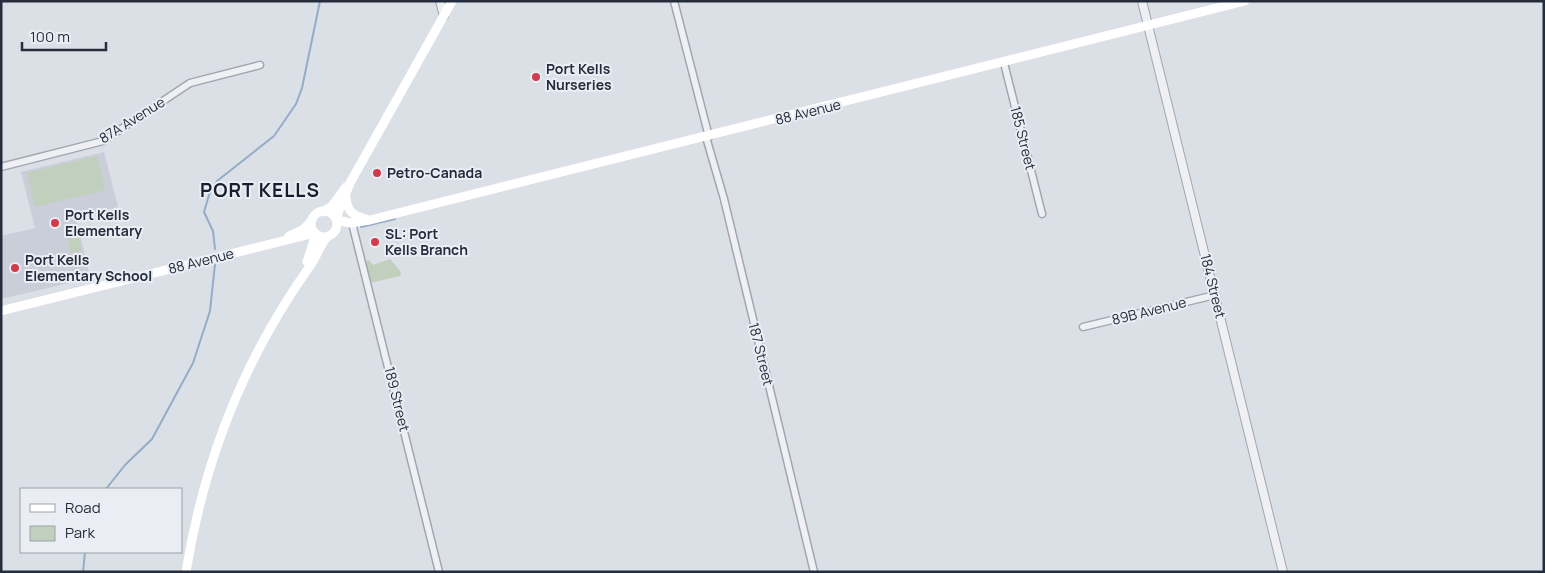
<svg xmlns="http://www.w3.org/2000/svg" width="1545" height="573" viewBox="0 0 1545 573" font-family="Manrope,sans-serif">
	<rect width="100%" height="100%" fill="#dbdfe6"/>
	<polygon fill="#c9ced8" points="104,152 118,207 76,217 90,278 1,299 1,236 35,228 21,172"/>
	<g fill="#c0d0bc">
		<polygon points="97,156 105,190 35,207 27,173"/>
		<polygon points="77,232 82,250 71,253 67,235"/>
		<polygon points="390,259 401,272 400,276 370,283 365,262 369,260 373,265"/>
	</g>
	<g fill="none" stroke-linecap="round" stroke-linejoin="round">
		<g stroke="#94acc8" stroke-width="2">
			<polyline points="361,227 395,219"/>
			<polyline points="215,249 213,231 204,212 209,195 217,181 274,136 296,104 302,88 320,1"/>
			<polyline points="106,489 125,465 152,439 193,363 210,311 215,264"/>
			<polyline points="83,572 85,552"/>
		</g>
		<defs>
			<g id="minor">
				<polyline points="674,1 709,137"/>
				<polyline points="1004,63 1042,214"/>
				<polyline points="706,137 724,199 814,572"/>
				<polyline points="1,167 103,141 190,83 260,65"/>
				<polyline points="353,227 439,572"/>
				<polyline points="1083,327 1215,295"/>
			</g>
			<g id="tertiary">
				<polyline points="440,1 444,16"/>
				<polyline points="1142,1 1283,572"/>
			</g>
		</defs>
		<use href="#minor" stroke="#a1a6b0" stroke-width="9"/>
		<use href="#tertiary" stroke="#a1a6b0" stroke-width="10"/>
		<use href="#minor" stroke="#eef0f4" stroke-width="6"/>
		<use href="#tertiary" stroke="#eef0f4" stroke-width="8"/>
		<g stroke="#fff" stroke-width="9">
			<path d="M346,197C347,211 352,215 366,219"/>
			<circle cx="324" cy="224" r="13"/>
			<polyline points="322,212 332,206 346,187"/>
			<polyline points="336,218 350,183 452,1"/>
			<polyline points="337,220 350,223 370,220 1245,1"/>
			<polyline points="289,236 304,229 312,220"/>
			<polyline points="307,262 316,234"/>
			<polyline points="1,311 315,233"/>
			<path d="M186,572C204,460 245,357 310,266C317,256 320,245 327,237"/>
		</g>
	</g>
	<g fill="#d13b4c" stroke="#eaeef4" stroke-width="2">
		<circle cx="536" cy="77" r="5"/>
		<circle cx="377" cy="173" r="5"/>
		<circle cx="55" cy="223" r="5"/>
		<circle cx="375" cy="242" r="5"/>
		<circle cx="15" cy="268" r="5"/>
	</g>
	<g text-anchor="middle" stroke-width="4" stroke-linejoin="round" paint-order="stroke">
		<g font-size="14" font-weight="bold" fill="#252d3c" stroke="#eaeef4" text-anchor="start">
			<text x="546" y="74">Port Kells<tspan x="546" dy="16">Nurseries</tspan></text>
			<text x="387" y="178">Petro-Canada</text>
			<text x="65" y="220">Port Kells<tspan x="65" dy="16">Elementary</tspan></text>
			<text x="385" y="239">SL: Port<tspan x="385" dy="16">Kells Branch</tspan></text>
			<text x="25" y="265">Port Kells<tspan x="25" dy="16">Elementary School</tspan></text>
		</g>
		<g font-size="14" fill="#252d3c" stroke="#eaeef4">
			<text transform="translate(808 112) rotate(-14)" y="5">88 Avenue</text>
			<text transform="translate(132 120) rotate(-32)" y="5">87A Avenue</text>
			<text transform="translate(1023 138) rotate(76)" y="5">185 Street</text>
			<text transform="translate(201 261) rotate(-14)" y="5">88 Avenue</text>
			<text transform="translate(1213 286) rotate(76)" y="5">184 Street</text>
			<text transform="translate(1149 311) rotate(-14)" y="5">89B Avenue</text>
			<text transform="translate(761 354) rotate(76)" y="5">187 Street</text>
			<text transform="translate(397 399) rotate(76)" y="5">189 Street</text>
		</g>
		<g font-size="19" font-weight="bold" letter-spacing="1" fill="#171e2d" stroke="#eaeef4">
			<text x="260" y="197">PORT KELLS</text>
		</g>
	</g>
	<rect width="1545" height="573" fill="none" stroke="#252d3c" stroke-width="5"/>
	<rect x="20" y="488" width="162" height="65" fill="#eaeef4" stroke="#9ba1aa"/>
	<rect x="30" y="504" width="25" height="8" fill="#ffffff" stroke="#9ba1aa"/>
	<text x="65" y="513" font-size="15" fill="#252d3c">Road</text>
	<rect x="30" y="526" width="25" height="15" fill="#c0d0bc" stroke="#9ba1aa"/>
	<text x="65" y="538" font-size="15" fill="#252d3c">Park</text>
	<path d="M22 42v8h84v-8" fill="none" stroke="#252d3c" stroke-width="2.5"/>
	<text x="30" y="42" font-size="15" fill="#252d3c" stroke="#eaeef4" stroke-width="4" paint-order="stroke">100 m</text>
</svg>
